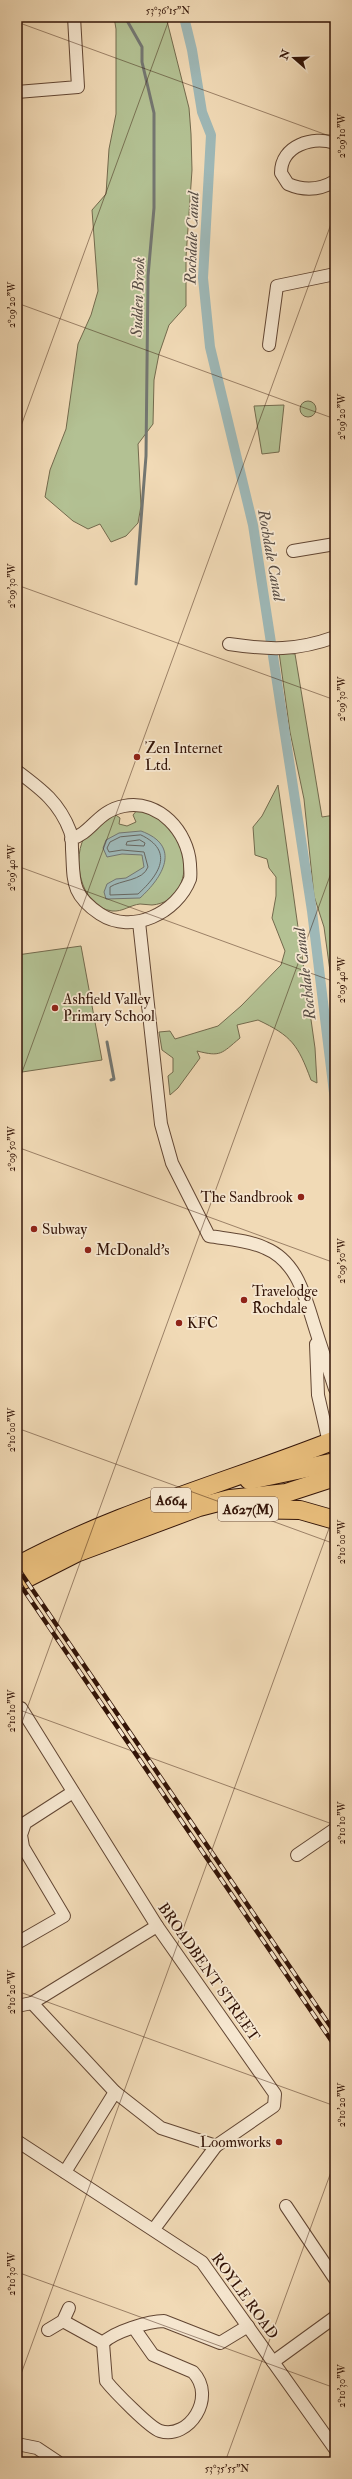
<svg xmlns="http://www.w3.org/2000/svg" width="352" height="2479" viewBox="0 0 352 2479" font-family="'IM FELL Double Pica',serif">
	<rect width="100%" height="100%" fill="#f1dab6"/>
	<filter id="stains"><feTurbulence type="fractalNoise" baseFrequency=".005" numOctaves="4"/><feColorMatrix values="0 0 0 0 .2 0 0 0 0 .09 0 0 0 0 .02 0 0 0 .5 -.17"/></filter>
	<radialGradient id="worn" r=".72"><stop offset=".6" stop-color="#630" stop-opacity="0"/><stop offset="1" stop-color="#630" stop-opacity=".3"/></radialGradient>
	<g fill="#b3c193" stroke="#736a4d">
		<polygon points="114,17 166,17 189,108 191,134 192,170 186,257 186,306 169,325 159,354 154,380 153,424 138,444 141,506 138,523 126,536 111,542 100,524 88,529 73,521 45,497 50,470 66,429 78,344 91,315 98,291 92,210 106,194 109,149 116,114 116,29"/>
		<circle cx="308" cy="409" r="8"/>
		<polygon points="284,405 279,452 262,454 254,406"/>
		<polygon points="279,652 295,654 322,817 335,815 335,1008 324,927 314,896 304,799 290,732"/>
		<path d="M278,785L315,1048L317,1083L311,1080C298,1045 292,1036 258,1020L237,1025L240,1038C221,1054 221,1057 197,1051L200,1058L178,1088L170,1095L168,1076L173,1072V1058L162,1050L159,1032L170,1031L175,1039L218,1026L241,1006L281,965L285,951L272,918L276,896V877L269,868L267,859L255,855L253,827L262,816Z"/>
		<path d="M138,809C162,819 182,830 184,859C186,880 177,903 152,905C148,905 144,904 140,904C130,905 123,912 112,911C80,907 70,856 87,833C93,825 106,819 113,813L120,818L119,824L127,826L136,822L133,815Z"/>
		<polygon points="81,946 102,1060 22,1072 17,1046 17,955"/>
	</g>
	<path fill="#9eb8b7" stroke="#737671" d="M141,831C182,846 163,877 140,898L106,899L104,892L107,884L116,879L126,878L144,867L142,855L122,854L107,857L103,848L106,840L119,833Z"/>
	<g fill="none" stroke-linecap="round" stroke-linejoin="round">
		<g stroke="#68665f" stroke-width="1">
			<path d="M141,835C175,851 159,875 138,894L110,895V887C120,880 143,881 148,867L144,852L122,850L109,852L107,848L110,842L120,837Z"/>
			<polygon points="140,840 145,843 144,846 126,845 127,842"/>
		</g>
		<g stroke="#737671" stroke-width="3">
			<polyline points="125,17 142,47 142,62 154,113 154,208 148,276 146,456 136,584"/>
			<polyline points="107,1042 114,1079 111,1080"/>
		</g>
		<polyline stroke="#9eb8b7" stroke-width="10" points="184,17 192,50 202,112 211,135 203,278 210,347 253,525 312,911 335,1101"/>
		<defs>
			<g id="minor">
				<polyline points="17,92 78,87 74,17"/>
				<path d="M335,143C313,136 281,145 281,173L288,184C304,191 320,190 335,181"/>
				<polyline points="269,345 277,286 335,274"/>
				<polyline points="293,551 335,544"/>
				<path d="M229,644C270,650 296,651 335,637"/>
				<path d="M17,771C41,789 59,802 70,831C72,836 72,843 72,849C74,880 70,894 100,914C132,935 177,913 190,879C191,875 190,868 190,864C188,832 159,799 124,806C97,811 92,833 71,839"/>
				<path d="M139,922L161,1124L172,1163L209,1236C227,1239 248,1240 265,1248C299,1262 306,1301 316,1331C322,1350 329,1370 335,1389"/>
				<polyline points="316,1344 318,1395 329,1443"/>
				<polyline points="21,1708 157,1926 275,2094 274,2106 216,2146 154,2229"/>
				<polyline points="297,1855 335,1829"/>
				<polyline points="17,1943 64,1916 23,1847 21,1835 25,1823 73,1792"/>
				<polyline points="17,2006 32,2003"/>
				<polyline points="115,2092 32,2003 157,1926"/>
				<polyline points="17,2141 202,2262 335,2449"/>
				<polyline points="65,2172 115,2092 161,2128 216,2146"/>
				<polyline points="286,2206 335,2279"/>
				<polyline points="63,2321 103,2343"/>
				<path d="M134,2328L153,2355L193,2372C217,2397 189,2440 160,2431C150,2428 114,2391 106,2381L103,2343C113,2332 149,2321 164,2321L220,2343L248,2326"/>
				<polyline points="48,2330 63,2321 69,2308"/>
				<polyline points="273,2362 335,2317"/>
				<polyline points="17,2444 37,2448 58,2462"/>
			</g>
			<g id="highway">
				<polyline points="249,1480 335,1462"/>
				<polyline points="244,1509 300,1510 335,1520"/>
				<path d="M17,1566C117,1512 229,1482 335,1440"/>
				<polyline points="17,1583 76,1553 199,1507 230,1499 286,1493 335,1477"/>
			</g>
		</defs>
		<use href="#minor" stroke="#624633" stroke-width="14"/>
		<use href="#highway" stroke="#331407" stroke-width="20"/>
		<use href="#minor" stroke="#f6e7d0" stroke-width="12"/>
		<use href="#highway" stroke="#e8bd7b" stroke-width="18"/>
		<defs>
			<g id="rail">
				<polyline points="17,1567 335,2033"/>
				<polyline points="17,1580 335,2046"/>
			</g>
		</defs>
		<use href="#rail" stroke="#331407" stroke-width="4.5"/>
		<use href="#rail" stroke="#f6e7d0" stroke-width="3" stroke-dasharray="9" stroke-linecap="butt"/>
	</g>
	<path fill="none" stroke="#331407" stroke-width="1" stroke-opacity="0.45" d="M17,22L335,138M17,303L335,419M17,437L170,17M17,585L335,700M17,866L335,982M17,1086L335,213M17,1147L335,1263M17,1428L335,1544M17,1709L335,1825M17,1736L335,862M17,1991L335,2106M17,2272L335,2388M17,2385L335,1512M225,2462L335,2161"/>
	<g fill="#8f2418" stroke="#f6e7d0" stroke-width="1.5">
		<circle cx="137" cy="757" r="4"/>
		<circle cx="55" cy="1008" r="4"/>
		<circle cx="301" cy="1197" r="4"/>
		<circle cx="34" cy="1229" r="4"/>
		<circle cx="88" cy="1250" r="4"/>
		<circle cx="244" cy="1300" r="4"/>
		<circle cx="179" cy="1323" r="4"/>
		<circle cx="279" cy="2142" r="4"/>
	</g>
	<g text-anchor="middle" stroke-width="3.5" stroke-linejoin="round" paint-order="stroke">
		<g fill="#f6e7d0" stroke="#6e5343" stroke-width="1">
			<rect x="151" y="1488" width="40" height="24" rx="3"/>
			<rect x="218" y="1497" width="60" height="24" rx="3"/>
		</g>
		<g font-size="14" font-weight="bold" fill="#331407">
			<text x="171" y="1505">A664</text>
			<text x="248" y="1514">A627(M)</text>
		</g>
		<g font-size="15" fill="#331407" stroke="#f6e7d0" text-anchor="start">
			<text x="145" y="753">Zen Internet<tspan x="145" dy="17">Ltd.</tspan></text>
			<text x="63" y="1004">Ashfield Valley<tspan x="63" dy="17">Primary School</tspan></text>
			<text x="293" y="1202" text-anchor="end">The Sandbrook</text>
			<text x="42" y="1234">Subway</text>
			<text x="96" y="1255">McDonald's</text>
			<text x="252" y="1296">Travelodge<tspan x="252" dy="17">Rochdale</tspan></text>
			<text x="187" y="1328">KFC</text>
			<text x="271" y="2147" text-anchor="end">Loomworks</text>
		</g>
		<g font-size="15" fill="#331407" stroke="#f6e7d0">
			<text transform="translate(209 1972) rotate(55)" y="5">BROADBENT STREET</text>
			<text transform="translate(245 2296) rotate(54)" y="5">ROYLE ROAD</text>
		</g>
		<g font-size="16" font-style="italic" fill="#584d45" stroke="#f6e7d0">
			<text transform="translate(191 238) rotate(-88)" y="6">Rochdale Canal</text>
			<text transform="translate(137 297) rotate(-88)" y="6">Sudden Brook</text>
			<text transform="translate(272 555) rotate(80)" y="6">Rochdale Canal</text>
			<text transform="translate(304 974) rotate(-97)" y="6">Rochdale Canal</text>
		</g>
	</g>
	<rect width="352" height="2479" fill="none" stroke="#f1dab6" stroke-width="44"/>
	<g transform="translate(294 58) rotate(290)" stroke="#f6e7d0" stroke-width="3" paint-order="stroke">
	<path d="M0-3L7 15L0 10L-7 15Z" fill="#331407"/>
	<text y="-6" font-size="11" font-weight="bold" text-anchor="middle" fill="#331407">N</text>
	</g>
	<rect x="22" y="22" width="308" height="2435" fill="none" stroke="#331407" stroke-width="1.5"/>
	<g font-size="10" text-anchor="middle" fill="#331407">
		<text x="168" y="14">53°36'15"N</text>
		<text transform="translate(341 136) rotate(-90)" y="4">2°09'10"W</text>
		<text transform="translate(11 305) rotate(-90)" y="4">2°09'20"W</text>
		<text transform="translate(341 417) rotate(-90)" y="4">2°09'20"W</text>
		<text transform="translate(11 586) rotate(-90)" y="4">2°09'30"W</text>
		<text transform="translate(341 699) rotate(-90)" y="4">2°09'30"W</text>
		<text transform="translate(11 868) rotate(-90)" y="4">2°09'40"W</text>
		<text transform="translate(341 980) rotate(-90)" y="4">2°09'40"W</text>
		<text transform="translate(11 1149) rotate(-90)" y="4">2°09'50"W</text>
		<text transform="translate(341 1261) rotate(-90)" y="4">2°09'50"W</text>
		<text transform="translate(11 1430) rotate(-90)" y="4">2°10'00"W</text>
		<text transform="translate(341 1542) rotate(-90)" y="4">2°10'00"W</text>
		<text transform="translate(11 1711) rotate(-90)" y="4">2°10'10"W</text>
		<text transform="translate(341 1823) rotate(-90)" y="4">2°10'10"W</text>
		<text transform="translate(11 1992) rotate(-90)" y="4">2°10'20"W</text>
		<text transform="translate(341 2105) rotate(-90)" y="4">2°10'20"W</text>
		<text transform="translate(11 2274) rotate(-90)" y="4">2°10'30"W</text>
		<text transform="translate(341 2386) rotate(-90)" y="4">2°10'30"W</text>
		<text x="227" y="2472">53°35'55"N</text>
	</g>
	<rect width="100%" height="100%" filter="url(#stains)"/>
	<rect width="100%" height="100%" fill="url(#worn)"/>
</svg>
